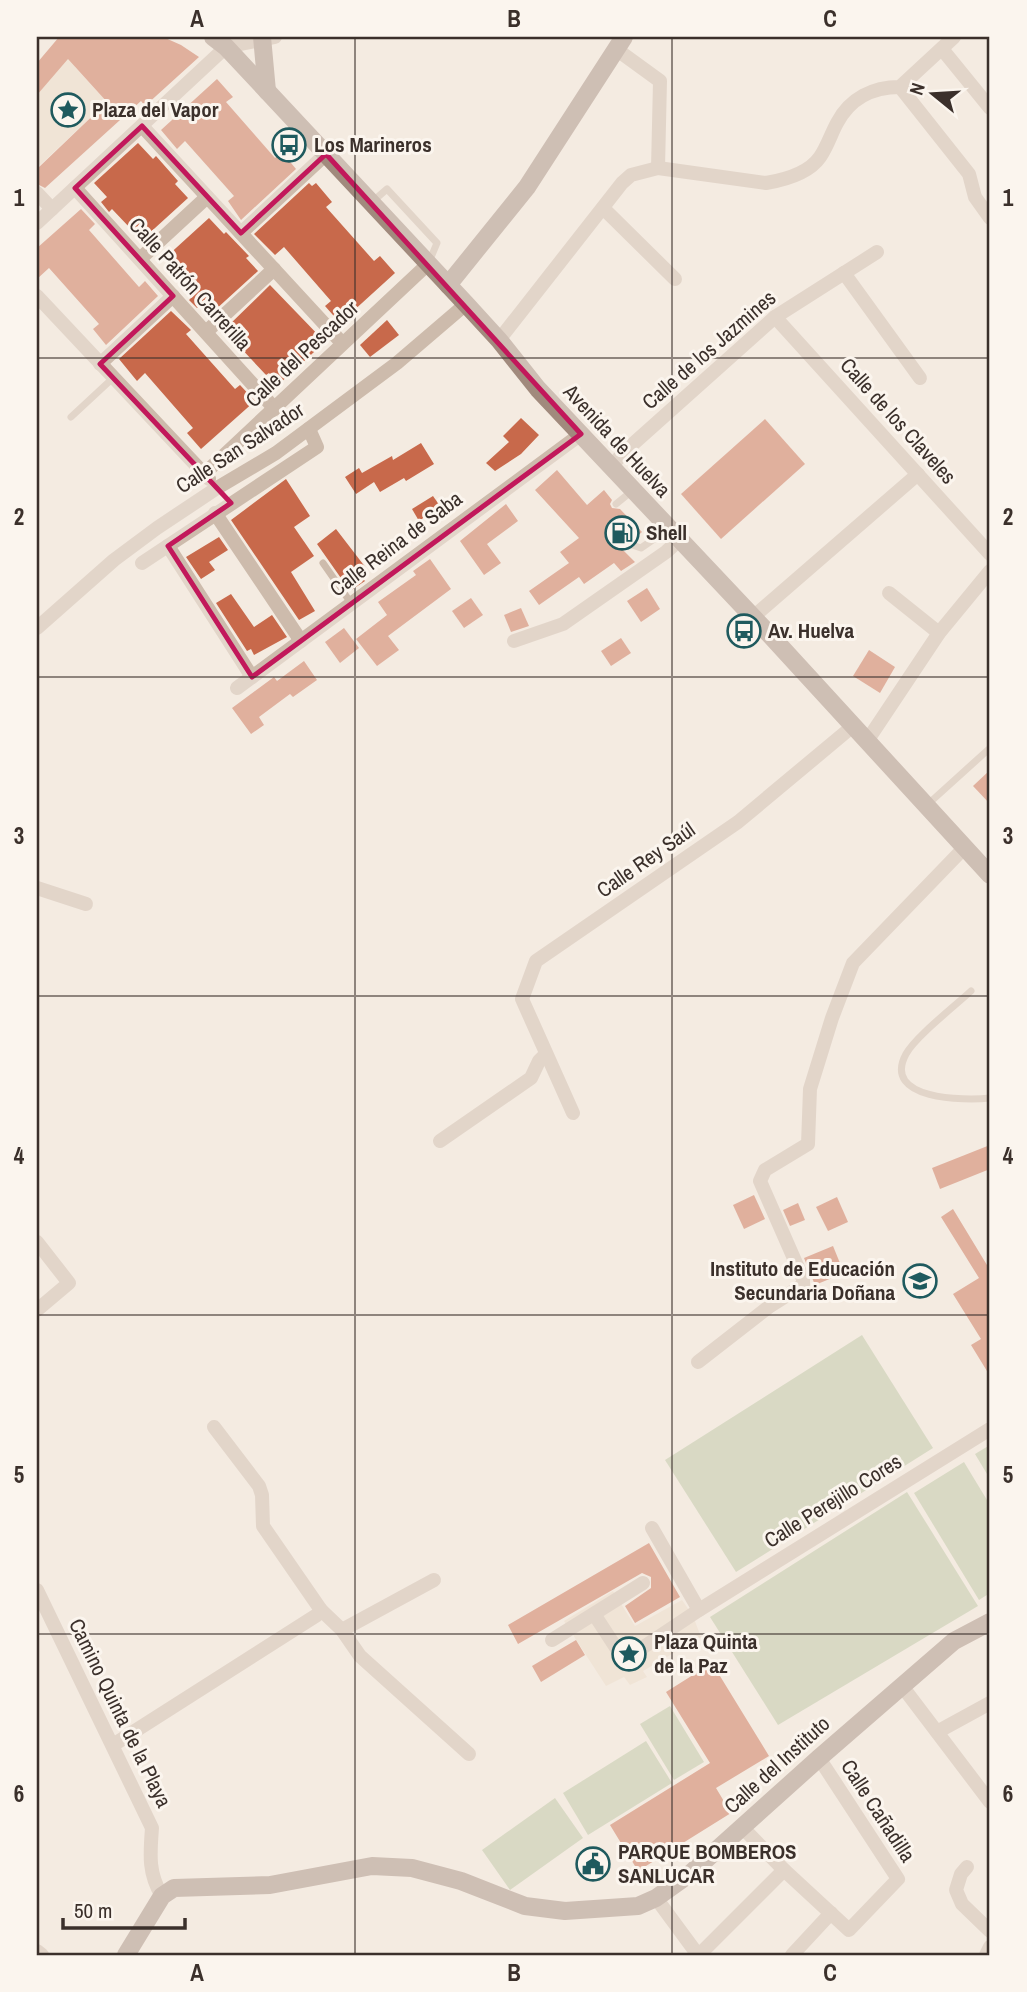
<svg xmlns="http://www.w3.org/2000/svg" width="1027" height="1992" viewBox="0 0 1027 1992" font-family="'Archivo Narrow',sans-serif">
	<rect width="100%" height="100%" fill="#f4ebe1"/>
	<g fill="#b8c4a0">
		<polygon points="862,1335 933,1448 736,1572 665,1460"/>
		<polygon points="990,1445 990,1479 975,1454"/>
		<polygon points="964,1462 990,1505 990,1593 979,1600 914,1493"/>
		<polygon points="907,1492 978,1606 778,1725 710,1617"/>
		<polygon points="670,1706 704,1762 674,1780 640,1724"/>
		<polygon points="646,1741 672,1783 588,1835 563,1793"/>
		<polygon points="555,1798 583,1838 510,1890 482,1850"/>
	</g>
	<g fill="#ecdcc8">
		<polygon points="81,43 75,67 107,102 40,165 37,162 37,95"/>
		<polygon points="613,1591 635,1626 682,1600 693,1616 701,1637 643,1671 647,1677 630,1685 624,1677 606,1686 564,1621"/>
	</g>
	<g fill="#c8694b">
		<polygon points="59,37 163,37 181,45 199,57 145,106 141,101 45,188 37,184 37,169 107,102 68,59 37,95 37,63"/>
		<polygon points="217,79 233,97 226,102 275,158 282,152 296,169 241,220 228,201 234,196 185,141 177,149 161,130"/>
		<polygon points="138,143 153,159 156,156 178,181 175,184 188,198 144,238 134,226 131,229 112,209 109,212 101,202 107,197 94,183"/>
		<polygon points="309,183 312,186 316,183 332,202 326,207 374,261 380,256 395,273 340,323 325,306 331,301 284,247 275,255 254,234"/>
		<polygon points="81,209 95,224 89,230 139,287 145,281 158,296 106,345 93,329 99,324 49,268 37,279 37,248"/>
		<polygon points="209,218 224,234 226,232 249,256 246,258 258,271 214,311 205,301 197,308 189,300 194,295 175,274 178,272 165,258"/>
		<polygon points="270,285 325,342 279,384 269,373 266,375 237,344 240,342 227,327"/>
		<polygon points="171,311 191,330 186,334 235,389 240,385 255,401 201,449 187,433 193,428 145,373 137,381 119,359"/>
		<polygon points="387,320 399,335 370,357 360,345"/>
		<polygon points="521,418 539,435 521,454 495,471 486,463 509,442 503,436"/>
		<polygon points="765,419 805,464 721,539 681,494"/>
		<polygon points="421,443 434,464 406,481 404,478 380,492 374,482 356,494 345,477 359,468 362,473 392,456 393,460"/>
		<polygon points="557,470 587,505 604,490 612,500 610,504 612,508 620,509 642,532 634,539 627,538 623,543 623,550 635,562 621,571 614,563 584,584 579,577 539,605 529,591 569,563 560,552 579,538 535,490"/>
		<polygon points="286,479 310,516 294,527 314,556 291,572 315,611 299,620 231,520"/>
		<polygon points="433,496 440,506 419,521 412,509"/>
		<polygon points="506,504 518,521 487,544 501,563 484,575 460,541"/>
		<polygon points="336,529 366,568 359,572 365,581 350,591 317,544"/>
		<polygon points="219,537 228,550 209,562 215,570 201,579 186,557"/>
		<polygon points="430,559 451,589 388,636 399,650 377,666 356,639 387,615 378,602 416,575 413,571"/>
		<polygon points="647,588 660,609 641,622 627,601"/>
		<polygon points="231,594 254,627 272,615 287,637 254,655 251,649 247,651 216,603"/>
		<polygon points="471,598 483,615 464,628 452,611"/>
		<polygon points="521,608 529,626 511,632 504,615"/>
		<polygon points="344,628 359,648 340,663 325,642"/>
		<polygon points="621,638 631,653 611,666 601,651"/>
		<polygon points="869,650 895,667 880,693 853,676"/>
		<polygon points="304,661 317,680 293,697 290,694 259,717 264,725 251,734 232,708 274,677 277,681"/>
		<polygon points="990,770 990,804 973,786"/>
		<polygon points="990,1145 990,1169 940,1189 932,1168"/>
		<polygon points="754,1195 765,1219 744,1229 733,1205"/>
		<polygon points="837,1197 848,1222 828,1231 816,1207"/>
		<polygon points="798,1203 805,1220 790,1226 783,1210"/>
		<polygon points="953,1209 990,1270 990,1376 971,1345 981,1339 953,1294 979,1278 941,1217"/>
		<polygon points="833,1246 844,1273 815,1285 804,1258"/>
		<polygon points="649,1543 680,1597 635,1623 625,1606 651,1588 651,1577 642,1573 518,1644 508,1625"/>
		<polygon points="576,1640 585,1655 541,1682 532,1666"/>
		<polygon points="712,1663 769,1756 716,1788 731,1813 638,1871 610,1825 710,1763 666,1692"/>
	</g>
	<g fill="none" stroke-linecap="round" stroke-linejoin="round">
		<g stroke="#cdbbac" stroke-width="7">
			<polyline points="372,202 387,189 437,243 429,262"/>
			<polyline points="71,417 113,378"/>
			<polyline points="616,504 632,491"/>
			<polyline points="629,544 641,548 667,530"/>
			<polyline points="323,563 351,603"/>
			<polyline points="927,805 990,748"/>
			<path d="M971,991C955,1006 915,1037 906,1054C881,1100 965,1101 990,1098"/>
		</g>
		<g stroke="#cdbbac" stroke-width="14">
			<polyline points="616,49 660,81 658,168"/>
			<polyline points="942,49 990,108"/>
			<polyline points="900,87 969,174 975,197 990,218"/>
			<polyline points="142,126 342,343"/>
			<polyline points="75,188 275,409"/>
			<polyline points="37,193 52,209"/>
			<polyline points="603,208 675,279"/>
			<polyline points="37,223 226,47 275,37"/>
			<polyline points="241,233 326,154"/>
			<polyline points="140,259 207,197"/>
			<polyline points="844,273 920,378"/>
			<polyline points="37,296 209,479"/>
			<polyline points="775,317 990,554"/>
			<polyline points="206,332 274,269"/>
			<path d="M499,340L622,183L631,175L658,168L766,183C784,180 809,173 820,157C827,147 831,134 837,123C850,98 873,87 900,87L954,37"/>
			<polyline points="100,364 173,296"/>
			<polyline points="611,467 624,452 775,317 877,252"/>
			<polyline points="204,474 428,264"/>
			<polyline points="215,513 301,641"/>
			<polyline points="168,546 252,677"/>
			<polyline points="142,563 317,447 309,429"/>
			<polyline points="889,593 939,633"/>
			<polyline points="753,617 918,474"/>
			<polyline points="37,628 114,560 157,528 217,488 276,453 397,363 466,304"/>
			<polyline points="514,641 563,624 666,552 679,540"/>
			<polyline points="237,688 581,434"/>
			<polyline points="867,741 939,633 990,571"/>
			<polyline points="37,888 86,904"/>
			<polyline points="573,1113 522,999 536,961 738,822 853,726"/>
			<polyline points="440,1141 531,1078 539,1061 546,1054"/>
			<polyline points="37,1242 69,1283 37,1310"/>
			<polyline points="698,1362 770,1306 803,1285 803,1279 760,1181 765,1170 808,1144 810,1089 832,1018 853,963 965,847"/>
			<polyline points="214,1427 259,1486 262,1495 263,1526 321,1610 342,1630 360,1656 469,1754"/>
			<polyline points="652,1528 699,1610"/>
			<path d="M37,1590L152,1828C150,1854 148,1873 162,1896"/>
			<polyline points="594,1614 624,1660 699,1610 990,1429"/>
			<polyline points="342,1630 434,1580"/>
			<polyline points="552,1640 643,1583"/>
			<polyline points="902,1686 990,1802"/>
			<polyline points="937,1732 990,1703"/>
			<polyline points="113,1745 317,1615 321,1610"/>
			<polyline points="742,1827 784,1870 849,1930 898,1879 819,1758"/>
			<polyline points="967,1867 961,1874 956,1890 962,1904 990,1931"/>
			<polyline points="656,1898 698,1955"/>
			<polyline points="37,1951 42,1955"/>
			<polyline points="699,1955 784,1870"/>
			<polyline points="792,1955 831,1913"/>
			<polyline points="986,1955 990,1947"/>
		</g>
		<g stroke="#a18a7d" stroke-width="18">
			<polyline points="213,37 226,47 466,304 499,340 538,389 770,635 990,875"/>
			<polyline points="262,37 267,91"/>
			<polyline points="448,285 527,187 624,37"/>
			<polyline points="126,1955 162,1896 174,1888 270,1885 372,1866 412,1868 461,1881 525,1906 565,1911 638,1906 656,1898 691,1873 819,1758 954,1641 990,1622"/>
		</g>
	</g>
	<path d="M0 0H1027V1992H0ZM142,126L241,233L326,154L581,434L252,677L168,546L231,503L100,364L173,296L75,188Z" fill="#f4ebe1" fill-opacity=".55" fill-rule="evenodd"/>
	<path fill="none" stroke="#c2185b" stroke-width="5" stroke-linejoin="round" d="M142,126L241,233L326,154L581,434L252,677L168,546L231,503L100,364L173,296L75,188Z"/>
	<path fill="none" stroke="#3b302b" stroke-width="2" stroke-opacity="0.55" d="M355,37V1955M672,37V1955M37,358H990M37,677H990M37,996H990M37,1315H990M37,1634H990"/>
	<defs>
		<symbol id="sight-ring" viewBox="-11 -11 22 22"><circle r="9.5" fill="#fbf5ee" stroke="#1f5a5e" stroke-width="1.5"/><path d="M0-6L1.8-2.2L6-1.7L2.9 1.2L3.7 5.4L0 3.3L-3.7 5.4L-2.9 1.2L-6-1.7L-1.8-2.2Z" fill="#1f5a5e"/></symbol>
		<symbol id="bus-ring" viewBox="-11 -11 22 22"><circle r="9.5" fill="#fbf5ee" stroke="#1f5a5e" stroke-width="1.5"/><path d="M-5-6H5V4H4V6H2V4H-2V6H-4V4H-5ZM-3.5-4V0h7V-4ZM-3.5 1.2v1.5H-2V1.2ZM2 1.2v1.5H3.5V1.2Z" fill="#1f5a5e"/></symbol>
		<symbol id="fuel-ring" viewBox="-11 -11 22 22"><circle r="9.5" fill="#fbf5ee" stroke="#1f5a5e" stroke-width="1.5"/><path d="M-5.5-6h7V0h2V4h1.3V-2.5L3-4.5l.8-.8L6-3V5H2.5V1h-1V6h-7ZM-4.2-4.7v3.2H.2V-4.7Z" fill="#1f5a5e"/></symbol>
		<symbol id="school-ring" viewBox="-11 -11 22 22"><circle r="9.5" fill="#fbf5ee" stroke="#1f5a5e" stroke-width="1.5"/><path d="M0-5L7-2L0 1L-7-2ZM-4 1L0 2.5L4 1V4Q0 6-4 4Z" fill="#1f5a5e"/></symbol>
		<symbol id="civic-ring" viewBox="-11 -11 22 22"><circle r="9.5" fill="#fbf5ee" stroke="#1f5a5e" stroke-width="1.5"/><path d="M-.6-6.5H3V-4.5H.6V-3L4-1V1h2V6H-6V1h2V-1L-.6-3ZM-1.2 2.5V6h2.4V2.5Z" fill="#1f5a5e"/></symbol>
	</defs>
	<g fill-rule="evenodd">
		<use href="#sight-ring" x="49" y="91" width="38" height="38"/>
		<use href="#bus-ring" x="270" y="126" width="38" height="38"/>
		<use href="#fuel-ring" x="603" y="514" width="38" height="38"/>
		<use href="#bus-ring" x="725" y="612" width="38" height="38"/>
		<use href="#school-ring" x="901" y="1262" width="38" height="38"/>
		<use href="#sight-ring" x="610" y="1635" width="38" height="38"/>
		<use href="#civic-ring" x="574" y="1845" width="38" height="38"/>
	</g>
	<g text-anchor="middle" stroke-width="6" stroke-linejoin="round" paint-order="stroke">
		<g font-size="21" font-weight="bold" fill="#3b302b" stroke="#fbf5ee" text-anchor="start">
			<text x="92" y="117">Plaza del Vapor</text>
			<text x="314" y="152">Los Marineros</text>
			<text x="646" y="540">Shell</text>
			<text x="768" y="638">Av. Huelva</text>
			<text x="895" y="1276" text-anchor="end">Instituto de Educación<tspan x="895" dy="24">Secundaria Doñana</tspan></text>
			<text x="654" y="1649">Plaza Quinta<tspan x="654" dy="24">de la Paz</tspan></text>
			<text x="618" y="1859">PARQUE BOMBEROS<tspan x="618" dy="24">SANLUCAR</tspan></text>
		</g>
		<g font-size="21" fill="#3b302b" stroke="#fbf5ee">
			<text transform="translate(190 284) rotate(48)" y="7">Calle Patrón Carrerilla</text>
			<text transform="translate(709 350) rotate(-41)" y="7">Calle de los Jazmines</text>
			<text transform="translate(302 354) rotate(-43)" y="7">Calle del Pescador</text>
			<text transform="translate(898 421) rotate(48)" y="7">Calle de los Claveles</text>
			<text transform="translate(617 441) rotate(47)" y="7">Avenida de Huelva</text>
			<text transform="translate(240 448) rotate(-33)" y="7">Calle San Salvador</text>
			<text transform="translate(396 544) rotate(-37)" y="7">Calle Reina de Saba</text>
			<text transform="translate(646 860) rotate(-35)" y="7">Calle Rey Saúl</text>
			<text transform="translate(833 1501) rotate(-32)" y="7">Calle Perejillo Cores</text>
			<text transform="translate(120 1713) rotate(64)" y="7">Camino Quinta de la Playa</text>
			<text transform="translate(777 1765) rotate(-42)" y="7">Calle del Instituto</text>
			<text transform="translate(878 1811) rotate(57)" y="7">Calle Cañadilla</text>
		</g>
	</g>
	<rect width="1027" height="1992" fill="none" stroke="#fbf5ee" stroke-width="77"/>
	<g transform="translate(933 94) rotate(288)" stroke="#fbf5ee" stroke-width="5" paint-order="stroke">
	<path d="M0-5L12 26L0 18L-12 26Z" fill="#3b302b"/>
	<text y="-10" font-size="19" font-weight="bold" text-anchor="middle" fill="#3b302b">N</text>
	</g>
	<path d="M63 1918v10h122v-10" fill="none" stroke="#3b302b" stroke-width="3.5"/>
	<text x="74" y="1918" font-size="21" fill="#3b302b" stroke="#fbf5ee" stroke-width="5" paint-order="stroke">50 m</text>
	<rect x="38" y="38" width="950" height="1916" fill="none" stroke="#3b302b" stroke-width="2.5"/>
	<g font-size="23" text-anchor="middle" font-weight="bold" fill="#3b302b">
		<text x="197" y="27">A</text>
		<text x="514" y="27">B</text>
		<text x="830" y="27">C</text>
		<text x="19" y="206">1</text>
		<text x="1008" y="206">1</text>
		<text x="19" y="525">2</text>
		<text x="1008" y="525">2</text>
		<text x="19" y="844">3</text>
		<text x="1008" y="844">3</text>
		<text x="19" y="1164">4</text>
		<text x="1008" y="1164">4</text>
		<text x="19" y="1483">5</text>
		<text x="1008" y="1483">5</text>
		<text x="19" y="1802">6</text>
		<text x="1008" y="1802">6</text>
		<text x="197" y="1981">A</text>
		<text x="514" y="1981">B</text>
		<text x="830" y="1981">C</text>
	</g>
</svg>
